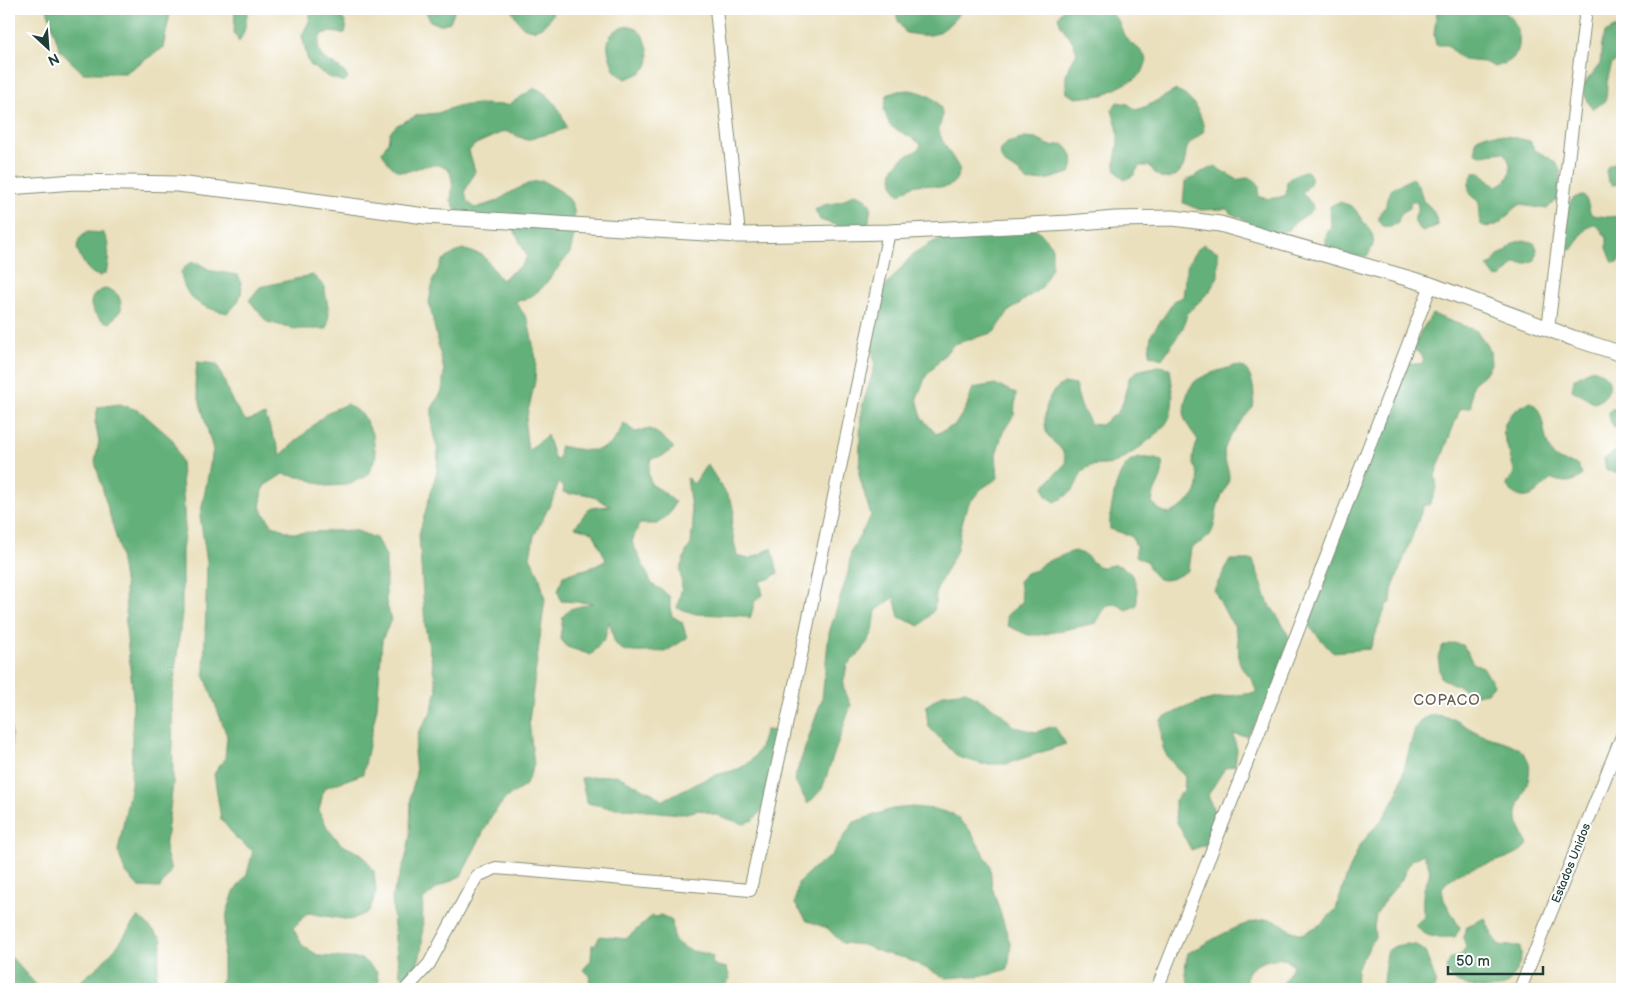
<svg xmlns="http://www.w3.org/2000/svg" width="1631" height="998" viewBox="0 0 1631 998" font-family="'Balsamiq Sans',sans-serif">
	<rect width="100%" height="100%" fill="#fff"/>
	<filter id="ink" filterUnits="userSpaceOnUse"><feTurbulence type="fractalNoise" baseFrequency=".02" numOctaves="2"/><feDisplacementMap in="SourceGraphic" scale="10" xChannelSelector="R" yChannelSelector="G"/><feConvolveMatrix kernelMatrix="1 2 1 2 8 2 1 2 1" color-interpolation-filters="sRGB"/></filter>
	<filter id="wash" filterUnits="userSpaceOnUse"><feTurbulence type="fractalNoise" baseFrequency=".0096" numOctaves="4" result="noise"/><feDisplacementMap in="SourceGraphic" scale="20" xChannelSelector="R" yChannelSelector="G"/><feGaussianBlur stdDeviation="1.12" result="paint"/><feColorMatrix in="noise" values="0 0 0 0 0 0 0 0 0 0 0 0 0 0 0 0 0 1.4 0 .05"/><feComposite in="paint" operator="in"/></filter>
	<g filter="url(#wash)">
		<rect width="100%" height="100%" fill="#eae0bd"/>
		<g fill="#63b07a" stroke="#417657">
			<polygon points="47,9 171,9 163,48 125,73 83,73 60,51"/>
			<polygon points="235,9 248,9 244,32 239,42 234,33"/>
			<path d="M311,9H332C339,16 350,21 345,33C336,34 330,30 321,35C310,65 338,58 348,78L344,82L329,77L311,66L308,61L302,36L309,21Z"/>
			<polygon points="425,9 455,9 450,22 440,25 430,21"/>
			<path d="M511,9H554C551,21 540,34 525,28C519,25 515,15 511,9Z"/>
			<path d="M897,9H960V13C939,36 936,38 906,33C900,25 895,18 897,9Z"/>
			<path d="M1063,9C1079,9 1103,4 1115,17C1121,22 1121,32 1126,38C1134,48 1139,45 1147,60L1143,71L1135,79L1103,95L1076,98L1067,93C1064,77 1066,67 1077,54C1075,37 1062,34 1058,17Z"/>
			<path d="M1437,9C1446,9 1455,9 1464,10C1476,11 1488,6 1500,10C1517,15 1527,46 1512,59C1508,63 1501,65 1495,67L1484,62L1463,60L1447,45H1436L1434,35Z"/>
			<path d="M1622,24V56L1612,64C1610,70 1608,77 1607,84C1606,99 1609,101 1592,109L1581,88L1600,64L1602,43L1605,33Z"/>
			<path d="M630,26C644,28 653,54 647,66C644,73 633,76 626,79C623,77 619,75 616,72C614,69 612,65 611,61C604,42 608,29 630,26Z"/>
			<path d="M535,88C551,94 563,112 566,128C554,134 540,135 527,140L505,131L476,144L469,151L475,171L465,191L467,201L475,208L495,202L513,191L532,182L543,181L562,192L570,200L574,209L575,231L570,253L542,288L533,295L524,300L515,301L528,320L536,359L535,381L525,425L528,451L547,435L555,460L559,458L560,446C576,449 601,456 613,441C618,436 621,429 624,423L635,432L650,429L660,435L674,448L661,457L651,458L648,472L651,484L661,490L675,502L670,513L658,524H639L632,542L652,584L662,590L670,597V608L672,616L682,622L687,638L665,652C652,650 624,657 616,644C612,639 612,628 609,621L605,638L591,655L567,647L560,638L563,616L570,609L593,603L561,601L558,591L563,576C578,569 593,570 606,560L593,532L575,527L589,508L611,506C602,502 594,496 584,494C576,492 574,496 563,492L564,487L561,486L558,481L555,495L534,536L530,557L539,575L545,599L529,721L534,765L525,786L506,798L492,815L461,876L440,886L423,900C421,928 428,954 409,978L400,975L395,941L392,897L406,857L410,835L411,794L416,773L414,752L419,731L431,712L437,690L425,626L419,534L437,471L438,451L432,429V408L442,391L444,371L429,302L433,280L443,260L462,249L483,255L501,280L522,265L527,256L513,228L460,218L451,200C453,188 453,180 449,170C445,168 441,165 438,165C412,163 400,188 382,152L388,142L390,132L397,125L418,115L438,113L457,106L478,104L508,105Z"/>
			<path d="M909,90C923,92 943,98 942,117C942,122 938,126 939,132C943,145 954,158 960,170C950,201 932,179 913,186C907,188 904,192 899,195C893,186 890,178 894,167C898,164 899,161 903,158C910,153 917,153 921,145L917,141L890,126L884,110L887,95L898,91Z"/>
			<path d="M1176,90C1193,98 1202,113 1204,131C1199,136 1190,142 1187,148C1185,154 1186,161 1183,167C1173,184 1158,181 1150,166H1139L1134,175L1124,180C1108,166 1118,158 1118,140C1119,130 1115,120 1112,110L1117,102L1128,104L1136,110L1147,106Z"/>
			<path d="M1487,134L1503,135L1530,141L1535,150L1548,157L1558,165L1560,170L1559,197L1547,209L1527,206L1522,204C1507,210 1501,233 1481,225C1477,217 1481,212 1479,204C1479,201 1476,200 1474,198C1466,191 1468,180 1475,172H1480L1496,186C1514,180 1513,165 1504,152L1481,155L1476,153L1475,142L1477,138Z"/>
			<path d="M1025,138L1036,139L1051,146L1063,144C1073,152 1075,161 1070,173L1049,179L1027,182C1024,179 1022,175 1019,172C1009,166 1001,165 1000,151L1007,143Z"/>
			<polygon points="1622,160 1622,184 1612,185 1608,181 1606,171 1608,166"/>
			<path d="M1216,166C1222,173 1230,174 1237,180C1250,175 1263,180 1258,195C1264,201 1279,198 1286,195C1287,190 1286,186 1287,182C1290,176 1301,171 1307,171C1316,179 1309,186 1302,193L1312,204L1313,209C1306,218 1295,219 1289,230L1273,233L1253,228L1245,220L1230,213L1227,209L1200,210L1183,203L1185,182L1189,178H1194L1197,174Z"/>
			<path d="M1412,178C1419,184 1421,192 1423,201C1432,207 1437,215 1437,226L1423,232C1409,219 1416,220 1418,205L1415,201L1410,203V208L1401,213L1397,224L1386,227L1381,225L1378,220L1382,210L1386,206C1387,186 1397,187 1412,178Z"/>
			<path d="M854,194C862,195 867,199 871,206L868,227L840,228L835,225L820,220L815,210C823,203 830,205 839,202C844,201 848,196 854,194Z"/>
			<path d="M1579,196H1584C1589,202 1588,209 1592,215L1608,217L1618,216C1627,226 1623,251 1618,262L1613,263L1607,248V238L1597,225C1584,224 1579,241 1571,250L1566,248C1565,242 1566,238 1566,232C1566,229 1564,225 1564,221C1564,210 1569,198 1579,196Z"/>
			<path d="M1339,202C1358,207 1353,208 1363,221C1374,234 1378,241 1367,256C1350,256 1337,260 1326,246V236L1331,226L1330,206Z"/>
			<polygon points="1037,229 1052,246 1052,267 1042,287 1008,312 995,332 954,344 926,376 917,398 922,418 936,434 955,425 966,408 973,388 995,384 1016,393 1014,415 1003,432 996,454 998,478 981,489 967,506 961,527 957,550 937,588 934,610 920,626 899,617 894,597 876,611 873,632 862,651 847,665 843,686 851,705 822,789 808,804 794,780 822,699 829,633 848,573 851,551 871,516 859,475 861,410 875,365 868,323 885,287 914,253 933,242 951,235"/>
			<path d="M87,232L103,233C111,244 109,260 106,273L100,276C87,274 82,260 77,249L79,239Z"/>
			<path d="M1524,240L1534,243L1537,248L1535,260L1525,264L1514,263L1502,277L1496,278L1487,266L1492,264L1498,255L1507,251C1510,243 1516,242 1524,240Z"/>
			<path d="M1203,244L1218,252V276L1210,291L1187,314L1183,328L1162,359L1149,355L1151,335L1175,300L1183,297C1187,269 1182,265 1203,244Z"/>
			<path d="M193,262L198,263L212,271L238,275C246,290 240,302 228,313C202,308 184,300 181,272L188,264Z"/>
			<polygon points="313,275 324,286 329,312 327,329 295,329 267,322 249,300 260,287"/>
			<path d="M104,289C117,290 122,297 121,310L110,323C92,319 81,297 104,289Z"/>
			<path d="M1432,314L1477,331L1490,351L1491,364L1485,374L1473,384L1471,389V407L1460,409L1435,475C1438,487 1435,494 1429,505H1424L1392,590L1391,603L1387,604L1370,649L1332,652L1309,626L1349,503L1403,380L1408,363L1419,364L1424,362L1422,355L1413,349L1421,331Z"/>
			<polygon points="197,362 217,364 233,403 246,421 265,415 281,455 328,412 347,404 364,416 373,436 376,457 367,476 347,485 326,486 305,478 283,474 264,486 260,507 272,525 291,533 354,530 376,538 386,556 386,601 391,620 382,640 377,707 363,774 324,788 319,811 328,829 342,845 362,854 374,871 376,892 369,912 350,920 308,913 293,928 302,945 319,956 362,959 377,972 379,989 216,989 223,978 223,957 227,912 234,892 247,874 253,851 236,838 221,819 214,774 225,758 227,736 204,674 207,562 200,517 213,450 195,384"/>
			<path d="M1158,366L1170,368C1172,384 1176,408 1167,422C1161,433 1125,460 1112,464C1105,466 1096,464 1089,467C1080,471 1080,477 1076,485C1071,493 1064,498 1055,502L1046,496L1044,486L1066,463C1064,447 1058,448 1049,437C1045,432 1045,425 1045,418C1046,402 1050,390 1065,383L1075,385L1081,406L1091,424L1101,425L1118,412L1123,402L1129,378L1137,371Z"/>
			<path d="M1234,366L1245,368C1254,380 1255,393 1253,408C1245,415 1224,442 1224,453C1224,461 1229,468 1229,476C1229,487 1221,494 1218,505C1215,515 1216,526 1210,535C1206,540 1197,544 1191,548L1188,570C1170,582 1155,587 1147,562L1136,556V546L1131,536L1110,529C1109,517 1112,506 1114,494C1121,465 1130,451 1162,461C1165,481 1154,484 1152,502L1160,510L1169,514C1186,505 1201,496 1198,475C1197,470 1193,465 1193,460C1193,453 1196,446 1198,440C1194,434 1188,427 1185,420C1182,409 1187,386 1197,380C1208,373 1222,370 1234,366Z"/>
			<path d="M1591,369C1615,373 1615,394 1595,403L1572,390L1574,379Z"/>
			<path d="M1530,402C1548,409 1540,445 1556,458C1562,463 1571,462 1578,465L1582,475C1574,484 1563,483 1552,479C1544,483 1540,491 1533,495C1522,501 1511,494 1506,484L1513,475L1514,470L1503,432C1505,416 1516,408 1530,402Z"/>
			<polygon points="120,404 140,411 173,440 181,461 185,528 182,550 182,613 172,699 173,784 165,849 171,870 160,888 139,887 125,872 118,851 131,784 133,698 126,628 125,586 118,544 95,462 99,441 95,422 98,407"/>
			<path d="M1622,405V436C1615,428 1608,422 1609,411Z"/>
			<polygon points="1622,447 1622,476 1606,469 1604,459"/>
			<polygon points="707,464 731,501 734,511 731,526 737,556 749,559 772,548 778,573 769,579 760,581 763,595 755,601 750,619 745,616 696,614 677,608 682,587 680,570 686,552 691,544 693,523 687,478 694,484"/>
			<path d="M1074,551C1077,552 1083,553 1085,555C1091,559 1093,565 1101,567C1105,568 1111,564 1116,565C1135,569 1140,589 1136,606L1126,610L1117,604L1107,605L1096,623L1040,635H1028L1008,626L1007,615L1022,602L1019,581L1026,573L1036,570L1043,563Z"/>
			<path d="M1230,560H1253L1268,602L1280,620L1289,637L1270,702L1247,736L1233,734L1237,750L1235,765L1225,768L1208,795L1220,828L1208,844L1191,850L1177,822L1175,812V800L1184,790L1185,777C1163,752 1161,754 1161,720C1194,700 1220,696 1257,693L1252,679L1243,670L1239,661L1238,639L1234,625L1229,619L1214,590Z"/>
			<polygon points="1453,643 1463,645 1473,663 1483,667 1494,685 1487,693 1476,695 1441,678 1438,657 1442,647"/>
			<polygon points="966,691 1001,713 1015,727 1036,732 1054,726 1066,744 1006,764 982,764 958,757 928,726 926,706 943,694"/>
			<path d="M1431,715C1454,715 1461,725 1480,734C1493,740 1507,740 1519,749C1542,767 1521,791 1517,812C1515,823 1524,835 1528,845C1504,868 1461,861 1442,888L1444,900L1460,928L1455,937C1438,937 1427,940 1415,925L1424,917C1423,911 1422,903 1423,897C1424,876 1437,877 1423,854L1412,860L1406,869L1402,879L1382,904L1376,915L1374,927L1375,937L1357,968L1356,989H1282C1283,980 1290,974 1293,964C1290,963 1286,959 1283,959C1273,957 1256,963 1250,970C1246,975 1245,983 1245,989H1193C1184,980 1184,965 1188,953C1208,943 1253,913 1275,921C1287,925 1288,932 1303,934L1321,924L1336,909L1346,878L1359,847L1372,830L1381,822L1397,795L1415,728L1422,719Z"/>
			<polygon points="9,722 11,729 11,837 9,853"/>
			<path d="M765,730L781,731L771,800L753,820L744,824L700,810L681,814L606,807L587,803L581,778L616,775L654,794L662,801C678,792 694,784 711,777C720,773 731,772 740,768C755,761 763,745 765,730Z"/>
			<polygon points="912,807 934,809 953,814 969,829 990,865 992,887 1011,946 1008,969 988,975 946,978 905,958 883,953 863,945 842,943 827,928 807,921 795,904 798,883 813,868 830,857 854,822 892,809"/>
			<path d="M661,915L672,921L674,940C680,945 685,949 693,951C701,953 706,952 713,957L712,963L717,966L727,968L730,979L722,989H585L592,983L589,981L590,975L583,970L591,960L592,945H595L600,936L626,939L652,916L657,917Z"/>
			<polygon points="138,916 162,939 155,984 157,985 158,989 71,989 100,965 118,945"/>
			<path d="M1485,918L1493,937L1499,945L1520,947C1522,956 1521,960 1517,969C1514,974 1511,981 1506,985C1496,993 1460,987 1451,978C1449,976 1448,971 1446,968L1451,958L1461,956L1466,947L1463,937L1467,926Z"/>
			<polygon points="1406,944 1416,945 1425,952 1436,981 1434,989 1382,989 1387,951 1395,946"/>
			<polygon points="9,955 10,956 40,989 9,989"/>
		</g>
	</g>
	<g filter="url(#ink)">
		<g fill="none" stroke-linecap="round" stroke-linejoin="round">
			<defs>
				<g id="minor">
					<polyline points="716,9 739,235"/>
					<polyline points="1548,329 1586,9"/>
					<polyline points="406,989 429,964 477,876 496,868 750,890 793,694 889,232"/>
					<polyline points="1157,989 1259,732 1431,285"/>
					<polyline points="1520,989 1622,736"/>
				</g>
				<polyline id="tertiary" points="9,187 74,182 177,184 255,193 425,216 739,235 889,232 1069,223 1115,219 1173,218 1220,224 1431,285 1573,338 1622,354"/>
			</defs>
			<use href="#minor" stroke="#848e78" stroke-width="14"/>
			<use href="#tertiary" stroke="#848e78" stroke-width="17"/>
			<use href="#minor" stroke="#fff" stroke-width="12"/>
			<use href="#tertiary" stroke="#fff" stroke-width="15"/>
		</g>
	</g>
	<g text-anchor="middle" stroke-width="4" stroke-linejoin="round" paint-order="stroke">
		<g font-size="12" fill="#1f3d34" stroke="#fff">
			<text transform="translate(1571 863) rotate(-68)" y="4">Estados Unidos</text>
		</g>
		<g font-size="15" letter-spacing="1" fill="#6a6257" stroke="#fff">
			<text x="1447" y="705">COPACO</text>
		</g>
	</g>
	<rect width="1631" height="998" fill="none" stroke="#fff" stroke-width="30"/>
	<g transform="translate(48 48) rotate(154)" stroke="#ffffff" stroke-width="4" paint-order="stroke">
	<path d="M0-4L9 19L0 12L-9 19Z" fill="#1f3d34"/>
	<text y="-8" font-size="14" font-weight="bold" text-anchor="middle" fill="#1f3d34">N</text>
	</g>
	<path d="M1448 966v8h95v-8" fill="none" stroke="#1f3d34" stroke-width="2.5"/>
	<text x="1456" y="966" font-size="15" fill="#1f3d34" stroke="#ffffff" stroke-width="4" paint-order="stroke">50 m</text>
</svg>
